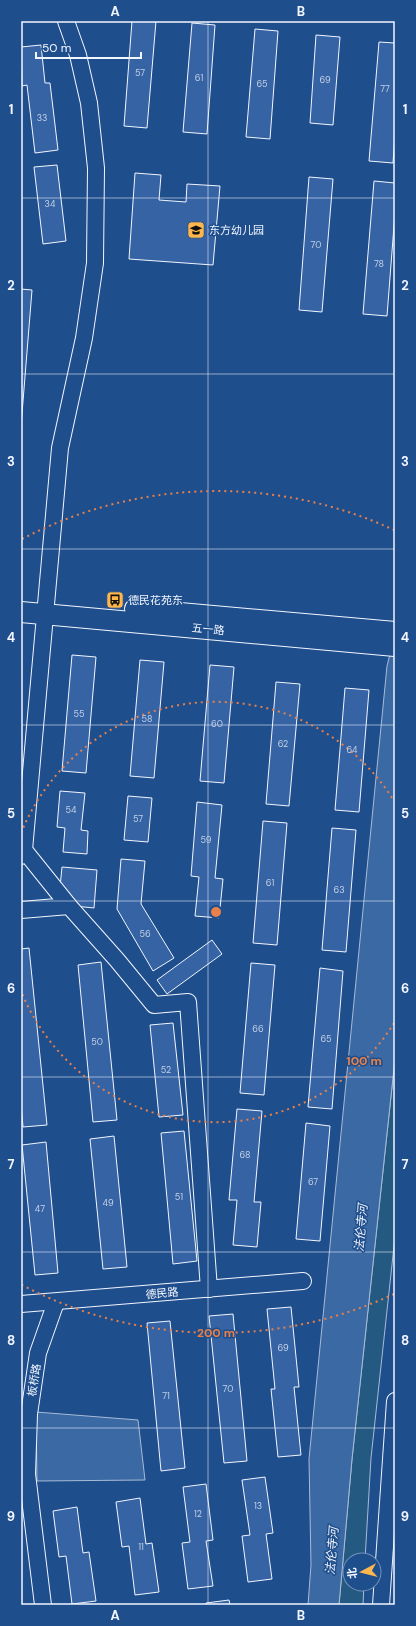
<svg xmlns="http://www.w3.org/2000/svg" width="416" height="1626" viewBox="0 0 416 1626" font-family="'DM Sans','Noto Sans SC',sans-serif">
	<rect width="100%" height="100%" fill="#1f4e8c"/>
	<polygon fill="#245a82" stroke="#a8bbd7" points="395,1059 395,1237 371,1458 365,1560 350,1560 350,1584 364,1584 363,1605 339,1605 352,1459"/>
	<g fill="#3b69a3" stroke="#a8bbd7">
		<polygon points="395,634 395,1059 352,1459 339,1605 308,1605 311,1565 309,1459 387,666"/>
		<polygon points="36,1412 138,1420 145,1480 37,1481"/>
	</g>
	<g fill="#3563a3" stroke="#f2f6ff">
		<polygon points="132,21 156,21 147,128 124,126"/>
		<polygon points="192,23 215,25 207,134 183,132"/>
		<polygon points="255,29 278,31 270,139 246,137"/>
		<polygon points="316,35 340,37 333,125 310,123"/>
		<polygon points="379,42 395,43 395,135 393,163 369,161"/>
		<polygon points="41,45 45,83 50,83 58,150 35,153 27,85 22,86 21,47"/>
		<polygon points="57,165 66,241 43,244 34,167"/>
		<polygon points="135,173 161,175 159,200 186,202 187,184 220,186 213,265 129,259"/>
		<polygon points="309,177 333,179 322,312 299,310"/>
		<polygon points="374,181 395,183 395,213 387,316 363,314"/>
		<polygon points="21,289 32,290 21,426"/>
		<polygon points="72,655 96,657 86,773 62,771"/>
		<polygon points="140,660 164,662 154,778 130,776"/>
		<polygon points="210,665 234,667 224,783 200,781"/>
		<polygon points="276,682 300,684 289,806 266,804"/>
		<polygon points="345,688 369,690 359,812 335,810"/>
		<polygon points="60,791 85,793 81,830 88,831 87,854 63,852 65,828 57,827"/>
		<polygon points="128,796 152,798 148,842 124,840"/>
		<polygon points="197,802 222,805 215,878 223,879 219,918 195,916 199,877 191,876"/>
		<polygon points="263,821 287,823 277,945 253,943"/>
		<polygon points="332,828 356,830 346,952 322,950"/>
		<polygon points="121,859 145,861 141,904 174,958 153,971 117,909"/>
		<polygon points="62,867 97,870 94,908 74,906 60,887"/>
		<polygon points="212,940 222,954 167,994 157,980"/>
		<polygon points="29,948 47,1125 23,1127 21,1106 21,949"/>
		<polygon points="101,962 117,1120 93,1122 78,965"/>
		<polygon points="251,963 275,965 264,1095 240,1093"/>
		<polygon points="320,968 343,971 332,1109 308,1107"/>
		<polygon points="173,1023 183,1115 159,1117 150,1025"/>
		<polygon points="237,1109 262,1111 254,1202 261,1202 257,1247 233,1245 237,1200 229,1200"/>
		<polygon points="306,1123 330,1126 320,1241 296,1239"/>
		<polygon points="184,1131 197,1261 173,1264 161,1133"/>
		<polygon points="114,1136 127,1267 103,1269 90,1139"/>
		<polygon points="46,1142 58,1273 35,1275 22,1145"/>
		<polygon points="291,1307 299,1387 294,1387 301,1455 278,1457 271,1389 275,1389 267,1309"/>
		<polygon points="233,1314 247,1461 224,1463 209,1316"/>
		<polygon points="170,1321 185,1468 161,1471 147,1323"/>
		<polygon points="265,1477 273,1533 266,1534 272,1579 248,1582 242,1536 250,1535 242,1480"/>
		<polygon points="206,1484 213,1540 206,1541 213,1586 188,1589 182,1543 190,1542 183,1487"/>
		<polygon points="140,1498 146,1544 152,1543 159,1592 135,1595 129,1546 122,1547 116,1502"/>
		<polygon points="77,1507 83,1553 89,1552 96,1601 72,1604 66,1556 59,1557 53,1511"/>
		<polygon points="229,1600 230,1605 206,1605 206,1603"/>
	</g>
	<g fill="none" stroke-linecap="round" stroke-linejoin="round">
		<defs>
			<g id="minor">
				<polyline points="21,856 24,850 60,448 84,338 95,263 96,168 89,103 78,55 66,21"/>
				<polyline points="69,906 117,960 154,1005 188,1002 209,1289"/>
				<polyline points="21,910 69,906 24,850"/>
				<polyline points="21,1304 303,1281"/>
				<polyline points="43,1605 27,1474 29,1414 38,1353 56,1302"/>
				<polyline points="381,1605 395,1401"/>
			</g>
			<g id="major">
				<polyline points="135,609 395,632"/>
				<polyline points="21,612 395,646"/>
			</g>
		</defs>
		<use href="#minor" stroke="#f2f6ff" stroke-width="18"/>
		<use href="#major" stroke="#f2f6ff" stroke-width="22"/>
		<use href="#minor" stroke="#1f4e8c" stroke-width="16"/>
		<use href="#major" stroke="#1f4e8c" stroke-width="20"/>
	</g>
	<path fill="none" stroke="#f2f6ff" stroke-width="1" stroke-opacity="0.55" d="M208,21V1605M21,198H395M21,374H395M21,549H395M21,725H395M21,901H395M21,1077H395M21,1252H395M21,1428H395"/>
	<g fill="none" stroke="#ea8049" stroke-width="2" stroke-dasharray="2 4">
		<path d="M394 1023A210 210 0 0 1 21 991M21 833A210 210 0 0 1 394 801"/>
		<path d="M394 1294A421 421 0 0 1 22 1285M22 539A421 421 0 0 1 394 530"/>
	</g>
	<defs>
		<symbol id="school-square" viewBox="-11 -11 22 22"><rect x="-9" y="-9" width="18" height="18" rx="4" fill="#ffb74d" stroke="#1f4e8c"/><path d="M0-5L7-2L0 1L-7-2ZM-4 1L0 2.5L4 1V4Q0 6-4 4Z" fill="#111"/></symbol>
		<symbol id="bus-square" viewBox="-11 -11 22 22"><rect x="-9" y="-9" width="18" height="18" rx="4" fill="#ffb74d" stroke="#1f4e8c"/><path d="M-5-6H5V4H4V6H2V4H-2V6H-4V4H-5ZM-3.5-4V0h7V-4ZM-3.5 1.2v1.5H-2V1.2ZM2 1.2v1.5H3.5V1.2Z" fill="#111"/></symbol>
	</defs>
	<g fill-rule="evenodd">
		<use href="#school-square" x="186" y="220" width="20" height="20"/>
		<use href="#bus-square" x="105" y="590" width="20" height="20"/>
	</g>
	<g text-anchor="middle" stroke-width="3" stroke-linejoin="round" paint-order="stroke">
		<g font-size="9" fill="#c3d1e8">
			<text x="140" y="76">57</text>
			<text x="199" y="81">61</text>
			<text x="325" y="83">69</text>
			<text x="262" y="87">65</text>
			<text x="385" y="92">77</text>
			<text x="42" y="121">33</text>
			<text x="50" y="207">34</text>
			<text x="316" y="248">70</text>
			<text x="379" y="267">78</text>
			<text x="79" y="717">55</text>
			<text x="147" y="722">58</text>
			<text x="217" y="727">60</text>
			<text x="283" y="747">62</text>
			<text x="352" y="753">64</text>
			<text x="71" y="813">54</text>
			<text x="138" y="822">57</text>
			<text x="206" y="843">59</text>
			<text x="270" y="886">61</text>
			<text x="339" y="893">63</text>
			<text x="145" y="937">56</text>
			<text x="258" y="1032">66</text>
			<text x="326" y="1042">65</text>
			<text x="97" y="1045">50</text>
			<text x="166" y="1073">52</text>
			<text x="245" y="1158">68</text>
			<text x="313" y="1185">67</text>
			<text x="179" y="1200">51</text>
			<text x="108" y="1206">49</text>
			<text x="40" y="1212">47</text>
			<text x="283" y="1351">69</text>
			<text x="228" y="1392">70</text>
			<text x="166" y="1399">71</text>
			<text x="258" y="1509">13</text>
			<text x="198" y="1517">12</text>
			<text x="141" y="1550">11</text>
		</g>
		<g font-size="11" fill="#f2f6ff" stroke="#1f4e8c" text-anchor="start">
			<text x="209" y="234">东方幼儿园</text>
			<text x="128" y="604">德民花苑东</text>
		</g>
		<g font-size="11" fill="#f2f6ff" stroke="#1f4e8c">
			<text transform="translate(208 629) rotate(5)" y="4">五一路</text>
			<text transform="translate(162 1293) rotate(-5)" y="4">德民路</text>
			<text transform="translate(34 1380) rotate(-81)" y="4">板桥路</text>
		</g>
		<g font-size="12" font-style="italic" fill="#f2f6ff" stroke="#1f4e8c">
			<text transform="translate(361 1228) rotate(-85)" y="4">法伦寺河</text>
			<text transform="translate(332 1551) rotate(-85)" y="4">法伦寺河</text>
		</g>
	</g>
	<circle cx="216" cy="912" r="6" fill="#ea8049" stroke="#1f4e8c" stroke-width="2"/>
	<g font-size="12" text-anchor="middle" font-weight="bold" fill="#ea8049" stroke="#1f4e8c" stroke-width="3" stroke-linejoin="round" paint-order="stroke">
		<text x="364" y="1065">100 m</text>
		<text x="216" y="1337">200 m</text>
	</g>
	<rect width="416" height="1626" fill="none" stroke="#1f4e8c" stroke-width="44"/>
	<g transform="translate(362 1572) rotate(263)"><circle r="19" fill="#1f4e8c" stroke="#7391ba"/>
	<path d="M0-3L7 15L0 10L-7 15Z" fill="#ffb74d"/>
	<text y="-6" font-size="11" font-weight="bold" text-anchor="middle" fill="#f2f6ff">北</text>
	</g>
	<path d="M36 52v6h105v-6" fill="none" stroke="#f2f6ff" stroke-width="2"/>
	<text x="42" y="52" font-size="12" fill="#f2f6ff" stroke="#1f4e8c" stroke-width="3" paint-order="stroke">50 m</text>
	<rect x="22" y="22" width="372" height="1582" fill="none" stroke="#f2f6ff" stroke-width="1.5"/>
	<g font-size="13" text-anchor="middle" font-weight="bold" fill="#f2f6ff">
		<text x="115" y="16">A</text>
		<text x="301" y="16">B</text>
		<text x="11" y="114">1</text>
		<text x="405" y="114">1</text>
		<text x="11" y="290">2</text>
		<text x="405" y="290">2</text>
		<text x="11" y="466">3</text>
		<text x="405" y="466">3</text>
		<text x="11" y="642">4</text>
		<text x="405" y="642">4</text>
		<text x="11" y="818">5</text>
		<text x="405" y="818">5</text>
		<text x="11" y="993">6</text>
		<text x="405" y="993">6</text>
		<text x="11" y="1169">7</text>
		<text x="405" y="1169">7</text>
		<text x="11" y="1345">8</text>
		<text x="405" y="1345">8</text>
		<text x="11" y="1521">9</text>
		<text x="405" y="1521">9</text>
		<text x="115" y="1620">A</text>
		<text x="301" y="1620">B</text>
	</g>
</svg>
